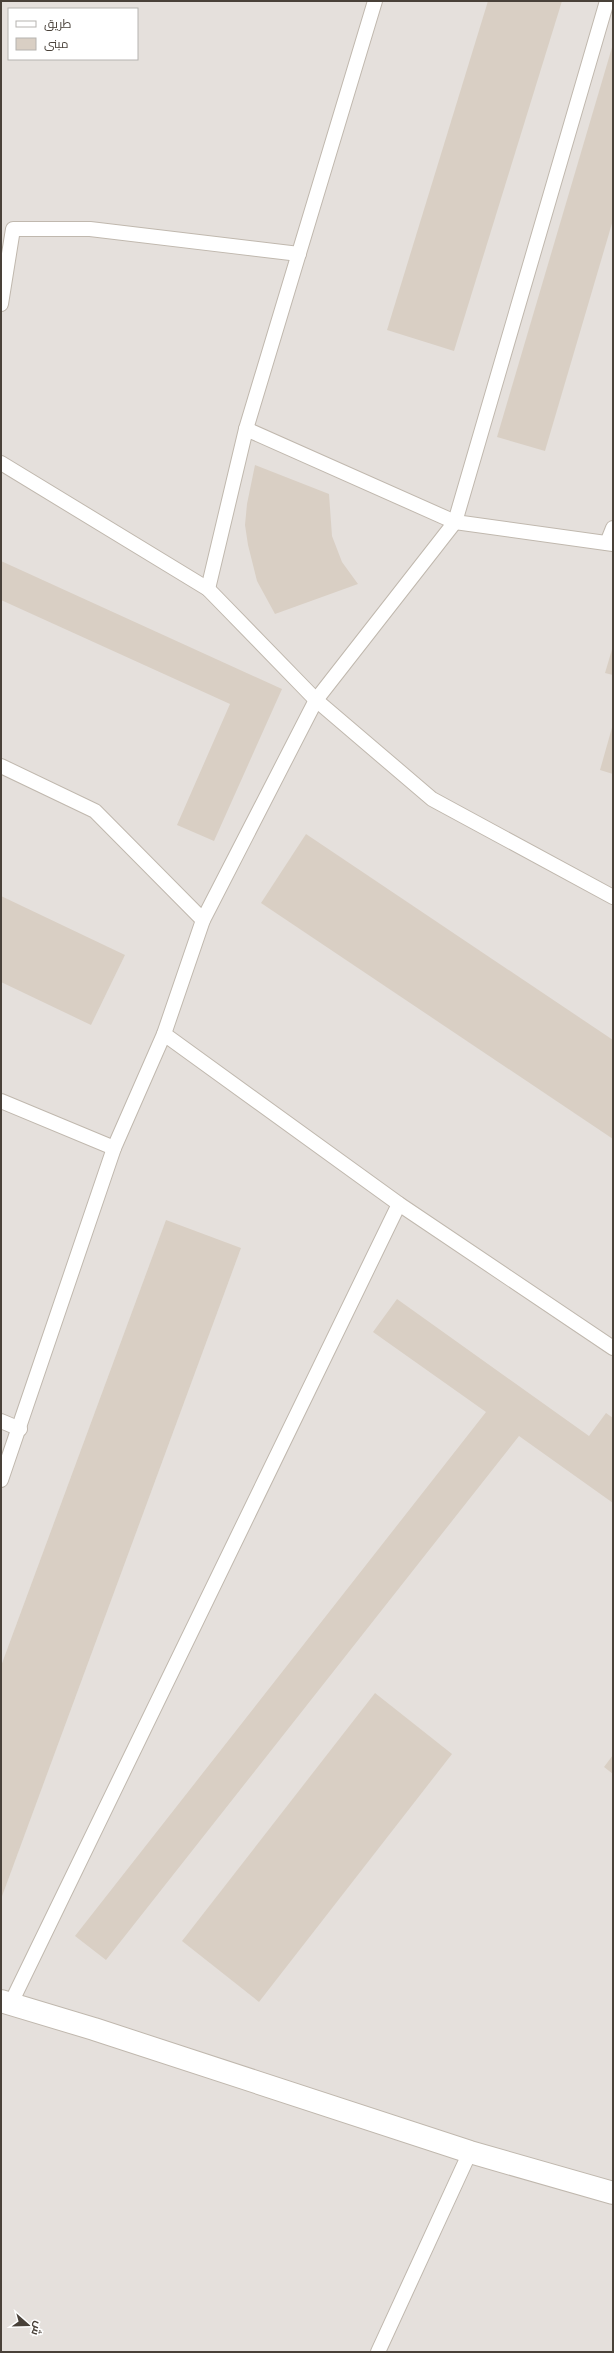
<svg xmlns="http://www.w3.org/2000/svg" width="614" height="2353" viewBox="0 0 614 2353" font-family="'Space Grotesk',Cairo,sans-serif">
	<rect width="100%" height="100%" fill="#f5f1eb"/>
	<path fill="#e5e0dc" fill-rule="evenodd" d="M1,1H613V2352H1ZM9,9H137V59H9Z"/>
	<g fill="#d9cfc4">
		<polygon points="488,1 562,1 454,351 387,330"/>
		<polygon points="613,44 613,220 545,451 497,437"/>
		<polygon points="255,465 329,494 332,536 342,562 358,584 275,614 257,581 248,545 245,525 247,504"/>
		<polygon points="1,561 282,689 214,841 177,825 230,704 1,600"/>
		<polygon points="613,646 613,675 605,673"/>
		<polygon points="613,724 613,774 600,770"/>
		<polygon points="306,834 613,1040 613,1139 261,903"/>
		<polygon points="1,896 125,955 91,1025 1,982"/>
		<polygon points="166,1220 241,1248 1,1899 1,1666"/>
		<polygon points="397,1299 589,1436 606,1413 613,1418 613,1503 519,1436 106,1960 75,1936 486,1412 373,1332"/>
		<polygon points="375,1693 452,1754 259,2002 182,1941"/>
		<polygon points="613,1755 613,1774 604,1767"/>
	</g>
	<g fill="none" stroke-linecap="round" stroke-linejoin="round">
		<defs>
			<g id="service">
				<polyline points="1,304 13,229 90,229 299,254"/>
				<polyline points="246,429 455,522 613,544"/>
				<polyline points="1,463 208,589 316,700 432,799 613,897"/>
				<polyline points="607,543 613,528"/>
				<polyline points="208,589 246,429 375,1"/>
				<polyline points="1,766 95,811 203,920"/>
				<polyline points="164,1034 399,1204 613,1348"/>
				<polyline points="1,1101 114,1148"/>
				<polyline points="1,1421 20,1429"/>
				<polyline points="1,1480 114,1148 164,1034 203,920 316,700 455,522 607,1"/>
				<polyline points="11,2003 399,1204"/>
				<polyline points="378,2352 470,2152"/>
			</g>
			<polyline id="minor" points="1,2001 94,2029 470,2152 613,2193"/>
		</defs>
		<use href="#service" stroke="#c0b8ae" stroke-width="16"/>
		<use href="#minor" stroke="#c0b8ae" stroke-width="24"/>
		<use href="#service" stroke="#fff" stroke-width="14"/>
		<use href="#minor" stroke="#fff" stroke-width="22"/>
	</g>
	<rect width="614" height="2353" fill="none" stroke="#494139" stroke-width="4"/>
	<rect x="8" y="8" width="130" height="52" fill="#ffffff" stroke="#b6b3b0"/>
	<rect x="16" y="21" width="20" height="6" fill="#ffffff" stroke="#b6b3b0"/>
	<text x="44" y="28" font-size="12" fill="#494139">طريق</text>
	<rect x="16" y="38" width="20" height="12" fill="#d9cfc4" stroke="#b6b3b0"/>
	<text x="44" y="48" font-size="12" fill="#494139">مبنى</text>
	<g transform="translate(28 2325) rotate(110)" stroke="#ffffff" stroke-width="3" paint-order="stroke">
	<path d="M0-3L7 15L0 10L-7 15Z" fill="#494139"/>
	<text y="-6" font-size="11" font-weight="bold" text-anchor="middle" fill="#494139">ش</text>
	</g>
</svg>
